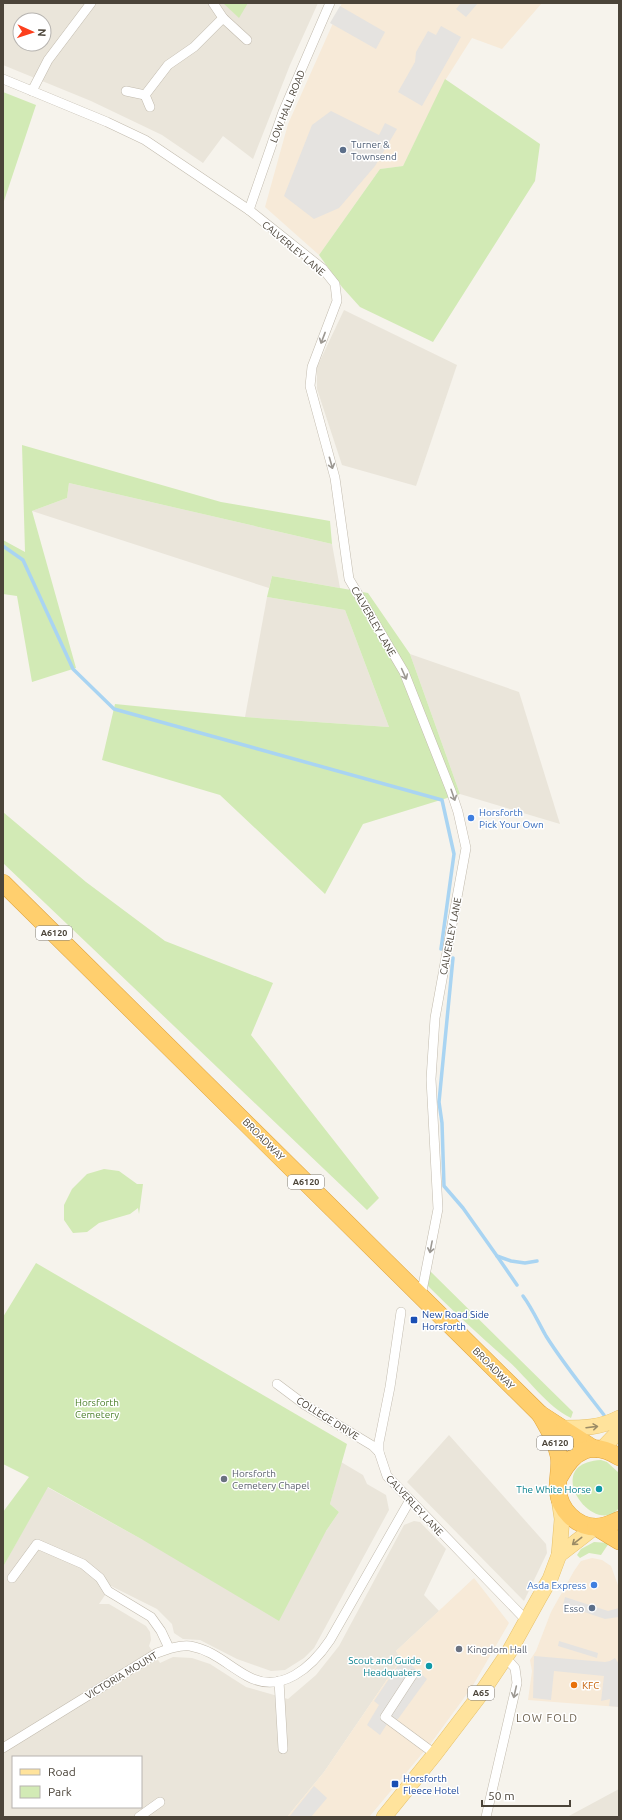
<svg xmlns="http://www.w3.org/2000/svg" width="622" height="1820" viewBox="0 0 622 1820" font-family="Ubuntu,sans-serif">
	<rect width="100%" height="100%" fill="#f6f3ec"/>
	<g fill="#eae5da" fill-rule="evenodd">
		<path d="M3,3H318L290,65L253,159L223,136L203,163L162,135L91,101L3,65ZM20,20H44V44H20Z"/>
		<polygon points="344,310 457,365 416,486 342,465 317,389 317,367"/>
		<polygon points="69,483 332,544 340,588 272,576 269,588 32,511 67,498"/>
		<polygon points="267,597 345,610 389,727 245,717"/>
		<polygon points="410,654 519,692 560,824 460,794"/>
		<polygon points="449,1435 546,1544 547,1553 524,1601 407,1482"/>
		<path d="M341,1462L363,1475L367,1484L386,1495L389,1510L314,1648L304,1658L285,1670L271,1671L237,1659L200,1640L183,1639L174,1633L172,1624L157,1609L111,1586L99,1604H109L146,1626L150,1632L151,1640L149,1646L160,1663L173,1657L192,1658L210,1664L246,1687L288,1699L316,1675L339,1646L404,1525L414,1521L420,1522L446,1549L424,1595L439,1611L396,1651L401,1659L324,1772L287,1817H3V1567L47,1487L143,1540L326,1531L339,1512L330,1504ZM13,1757H141V1807H13Z"/>
		<polygon points="619,1789 619,1817 567,1817"/>
	</g>
	<g fill="#f7ead8">
		<polygon points="342,3 542,3 502,49 472,38 446,79 403,166 380,169 319,255 265,207 288,124"/>
		<polygon points="592,1558 602,1560 611,1566 619,1588 619,1707 528,1700 532,1671 530,1660 536,1651 551,1612 574,1571 581,1561"/>
		<polygon points="474,1578 509,1623 472,1687 431,1743 369,1817 287,1817 324,1772 401,1659 396,1651"/>
	</g>
	<g fill="#d2eab5">
		<polygon points="223,3 248,3 239,18"/>
		<polygon points="445,79 540,144 535,181 433,342 360,307 342,287 319,255 380,169 403,166"/>
		<polygon points="3,92 36,105 3,204"/>
		<polygon points="22,445 221,502 330,521 332,544 69,483 67,498 32,511 76,668 32,682 17,596 3,594 3,540 25,552"/>
		<polygon points="272,576 368,593 410,654 460,794 363,824 325,894 220,795 102,760 115,704 245,717 389,727 345,610 267,597"/>
		<polygon points="3,812 86,882 165,941 273,983 251,1035 379,1198 367,1210 3,863"/>
		<polygon points="104,1169 119,1171 137,1184 143,1184 139,1214 138,1208 130,1214 99,1223 87,1232 73,1233 64,1220 64,1205 72,1189 87,1174"/>
		<polygon points="36,1263 347,1444 330,1504 339,1512 326,1531 279,1621 143,1540 48,1487 3,1567 3,1512 29,1477 3,1464 3,1317"/>
		<path d="M430,1271L573,1412L571,1418C545,1405 528,1378 506,1359C478,1334 452,1310 426,1284Z"/>
		<path d="M601,1460L607,1462L619,1473V1508C594,1539 539,1463 601,1460Z"/>
		<polygon points="594,1542 609,1543 601,1555 589,1553 580,1558 577,1555 581,1549"/>
	</g>
	<g fill="#e5e3e0">
		<polygon points="461,3 478,3 466,17 456,9"/>
		<polygon points="340,6 385,32 376,49 330,23"/>
		<polygon points="441,26 461,37 422,106 398,92 415,62 416,52 428,31 436,35"/>
		<polygon points="331,111 379,135 385,123 397,129 375,166 339,208 314,219 284,196 312,125"/>
		<polygon points="565,1597 608,1611 619,1608 619,1617 605,1619 563,1605"/>
		<polygon points="559,1641 598,1653 597,1658 558,1646"/>
		<polygon points="534,1656 605,1662 610,1661 615,1658 619,1664 619,1707 609,1706 610,1699 601,1701 604,1676 554,1671 551,1700 533,1698"/>
		<polygon points="403,1658 427,1679 398,1719 387,1724 380,1735 367,1725 379,1705 374,1701"/>
		<polygon points="314,1786 327,1798 311,1817 289,1817"/>
	</g>
	<g fill="none" stroke-linecap="round" stroke-linejoin="round">
		<g stroke="#a9d4f2" stroke-width="3.5">
			<polyline points="3,546 23,560 73,669 114,709 442,800 454,854 441,949"/>
			<polyline points="453,958 439,1102 442,1123 444,1186 463,1208 497,1256 511,1261 525,1263 537,1261"/>
			<polyline points="497,1256 517,1285"/>
			<path d="M523,1296C532,1308 538,1322 546,1336C563,1363 584,1389 604,1415"/>
		</g>
		<defs>
			<g id="street">
				<polyline points="213,3 223,18 247,40"/>
				<polyline points="3,79 107,122 145,140 249,210 323,269 335,284 337,301 312,367 310,386 335,478 349,579 404,672 451,791 458,812 466,848 435,1018 431,1079 438,1209 421,1296"/>
				<polyline points="32,91 48,60 91,3"/>
				<polyline points="126,91 145,95"/>
				<polyline points="150,107 145,95 168,65 194,47 223,18"/>
				<polyline points="249,210 283,112 330,3"/>
				<polyline points="401,1312 390,1387 379,1442 379,1452 387,1476 526,1620"/>
				<polyline points="277,1384 305,1405 373,1446 379,1452"/>
				<polyline points="12,1578 37,1544 83,1564 100,1578 108,1591 151,1617 161,1631 169,1648"/>
				<polyline points="413,1674 385,1717 435,1754"/>
				<polyline points="279,1681 283,1749"/>
				<path d="M3,1748L157,1653C168,1649 179,1645 190,1646C213,1650 227,1665 247,1676C281,1695 312,1667 330,1640L410,1500"/>
				<polyline points="139,1817 160,1802"/>
				<polyline points="486,1817 517,1683 515,1668 505,1657"/>
			</g>
			<g id="primary">
				<path d="M562,1428C583,1428 600,1428 619,1418"/>
				<polyline points="602,1449 619,1431"/>
				<polyline points="559,1555 595,1527"/>
				<polyline points="384,1817 435,1754 480,1695 509,1652 539,1598 550,1579 559,1555 562,1519 559,1499"/>
			</g>
			<g id="highway">
				<polyline points="3,883 540,1414 594,1449"/>
				<path d="M540,1414C548,1428 556,1441 559,1456C561,1468 557,1479 558,1490C559,1509 576,1527 596,1527C605,1527 612,1523 619,1520"/>
				<path d="M560,1476C574,1450 592,1440 619,1457"/>
				<polyline points="596,1527 619,1541"/>
			</g>
		</defs>
		<use href="#street" stroke="#c2bbae" stroke-width="10"/>
		<use href="#primary" stroke="#e6c16a" stroke-width="16"/>
		<use href="#highway" stroke="#e0a43c" stroke-width="18"/>
		<use href="#street" stroke="#fff" stroke-width="9"/>
		<use href="#primary" stroke="#ffe39c" stroke-width="15"/>
		<use href="#highway" stroke="#ffcf6e" stroke-width="17"/>
	</g>
	<defs><path id="oneway-shaft" d="M-6 0H5M1.5-3L5.5 0L1.5 3" fill="none" stroke-width="1.6" stroke-linecap="round" stroke-linejoin="round"/></defs>
	<g stroke="#9c9892">
		<use href="#oneway-shaft" transform="translate(323 338) rotate(111)"/>
		<use href="#oneway-shaft" transform="translate(331 463) rotate(74)"/>
		<use href="#oneway-shaft" transform="translate(404 674) rotate(66)"/>
		<use href="#oneway-shaft" transform="translate(453 795) rotate(71)"/>
		<use href="#oneway-shaft" transform="translate(431 1247) rotate(101)"/>
		<use href="#oneway-shaft" transform="translate(515 1692) rotate(103)"/>
	</g>
	<g stroke="#9c8c66">
		<use href="#oneway-shaft" transform="translate(592 1427) rotate(-7)"/>
		<use href="#oneway-shaft" transform="translate(577 1541) rotate(142)"/>
	</g>
	<g fill="#5c6f8a" stroke="#fff" stroke-width="1.5">
		<circle cx="343" cy="150" r="4"/>
		<circle cx="592" cy="1608" r="4"/>
	</g>
	<g fill="#3f7fe0" stroke="#fff" stroke-width="1.5">
		<circle cx="471" cy="818" r="4"/>
		<circle cx="594" cy="1585" r="4"/>
	</g>
	<g fill="#1a4fb4" stroke="#fff" stroke-width="1.5">
		<rect x="410" y="1316" width="8" height="8" rx="2"/>
		<rect x="391" y="1780" width="8" height="8" rx="2"/>
	</g>
	<g fill="#6b7280" stroke="#fff" stroke-width="1.5">
		<circle cx="224" cy="1479" r="4"/>
		<circle cx="459" cy="1649" r="4"/>
	</g>
	<g fill="#0f9aa8" stroke="#fff" stroke-width="1.5">
		<circle cx="599" cy="1489" r="4"/>
		<circle cx="429" cy="1666" r="4"/>
	</g>
	<circle fill="#e8710a" stroke="#fff" stroke-width="1.5" cx="574" cy="1685" r="4"/>
	<g text-anchor="middle" stroke-width="3" stroke-linejoin="round" paint-order="stroke">
		<g fill="#fff" stroke="#817c74" stroke-width="1">
			<rect x="36" y="926" width="36" height="14" rx="3"/>
			<rect x="288" y="1175" width="36" height="14" rx="3"/>
			<rect x="537" y="1436" width="36" height="14" rx="3"/>
			<rect x="468" y="1686" width="26" height="14" rx="3"/>
		</g>
		<g font-size="9" font-weight="bold" fill="#4b4439">
			<text x="54" y="936">A6120</text>
			<text x="306" y="1185">A6120</text>
			<text x="555" y="1446">A6120</text>
			<text x="481" y="1696">A65</text>
		</g>
		<g font-size="10" fill="#4b4439" stroke="#fff">
			<text transform="translate(287 106) rotate(-68)" y="4">LOW HALL ROAD</text>
			<text transform="translate(294 248) rotate(40)" y="4">CALVERLEY LANE</text>
			<text transform="translate(374 621) rotate(60)" y="4">CALVERLEY LANE</text>
			<text transform="translate(450 936) rotate(-79)" y="4">CALVERLEY LANE</text>
			<text transform="translate(264 1139) rotate(45)" y="4">BROADWAY</text>
			<text transform="translate(494 1368) rotate(45)" y="4">BROADWAY</text>
			<text transform="translate(328 1418) rotate(32)" y="4">COLLEGE DRIVE</text>
			<text transform="translate(415 1505) rotate(47)" y="4">CALVERLEY LANE</text>
			<text transform="translate(121 1675) rotate(-31)" y="4">VICTORIA MOUNT</text>
		</g>
		<g font-size="10" fill="#4e5e75" stroke="#fff" text-anchor="start">
			<text x="351" y="148">Turner &amp;<tspan x="351" dy="12">Townsend</tspan></text>
			<text x="584" y="1612" text-anchor="end">Esso</text>
		</g>
		<g font-size="10" fill="#366cbe" stroke="#fff" text-anchor="start">
			<text x="479" y="816">Horsforth<tspan x="479" dy="12">Pick Your Own</tspan></text>
			<text x="586" y="1589" text-anchor="end">Asda Express</text>
		</g>
		<g font-size="10" fill="#164399" stroke="#fff" text-anchor="start">
			<text x="422" y="1318">New Road Side<tspan x="422" dy="12">Horsforth</tspan></text>
			<text x="403" y="1782">Horsforth<tspan x="403" dy="12">Fleece Hotel</tspan></text>
		</g>
		<g font-size="10" fill="#4a7f2a" stroke="#fff">
			<text x="97" y="1406">Horsforth<tspan x="97" dy="12">Cemetery</tspan></text>
		</g>
		<g font-size="10" fill="#5b616d" stroke="#fff" text-anchor="start">
			<text x="232" y="1477">Horsforth<tspan x="232" dy="12">Cemetery Chapel</tspan></text>
			<text x="467" y="1653">Kingdom Hall</text>
		</g>
		<g font-size="10" fill="#0d838f" stroke="#fff" text-anchor="end">
			<text x="591" y="1493">The White Horse</text>
			<text x="421" y="1664">Scout and Guide<tspan x="421" dy="12">Headquaters</tspan></text>
		</g>
		<g font-size="10" fill="#c56008" stroke="#fff" text-anchor="start">
			<text x="582" y="1689">KFC</text>
		</g>
		<g font-size="11" letter-spacing="1" fill="#6e6250" stroke="#fff">
			<text x="547" y="1722">LOW FOLD</text>
		</g>
	</g>
	<rect width="622" height="1820" fill="none" stroke="#4b4439" stroke-width="8"/>
	<rect x="12" y="1756" width="130" height="52" fill="#ffffff" stroke="#b7b4b0"/>
	<rect x="20" y="1769" width="20" height="6" fill="#ffe39c" stroke="#b7b4b0"/>
	<text x="48" y="1776" font-size="12" fill="#4b4439">Road</text>
	<rect x="20" y="1786" width="20" height="12" fill="#d2eab5" stroke="#b7b4b0"/>
	<text x="48" y="1796" font-size="12" fill="#4b4439">Park</text>
	<g transform="translate(32 32) rotate(93)"><circle r="19" fill="#ffffff" stroke="#b7b4b0"/>
	<path d="M0-3L7 15L0 10L-7 15Z" fill="#fc3f1d"/>
	<text y="-6" font-size="11" font-weight="bold" text-anchor="middle" fill="#4b4439">N</text>
	</g>
	<path d="M482 1800v6h88v-6" fill="none" stroke="#4b4439" stroke-width="2"/>
	<text x="488" y="1800" font-size="12" fill="#4b4439" stroke="#ffffff" stroke-width="3" paint-order="stroke">50 m</text>
</svg>
